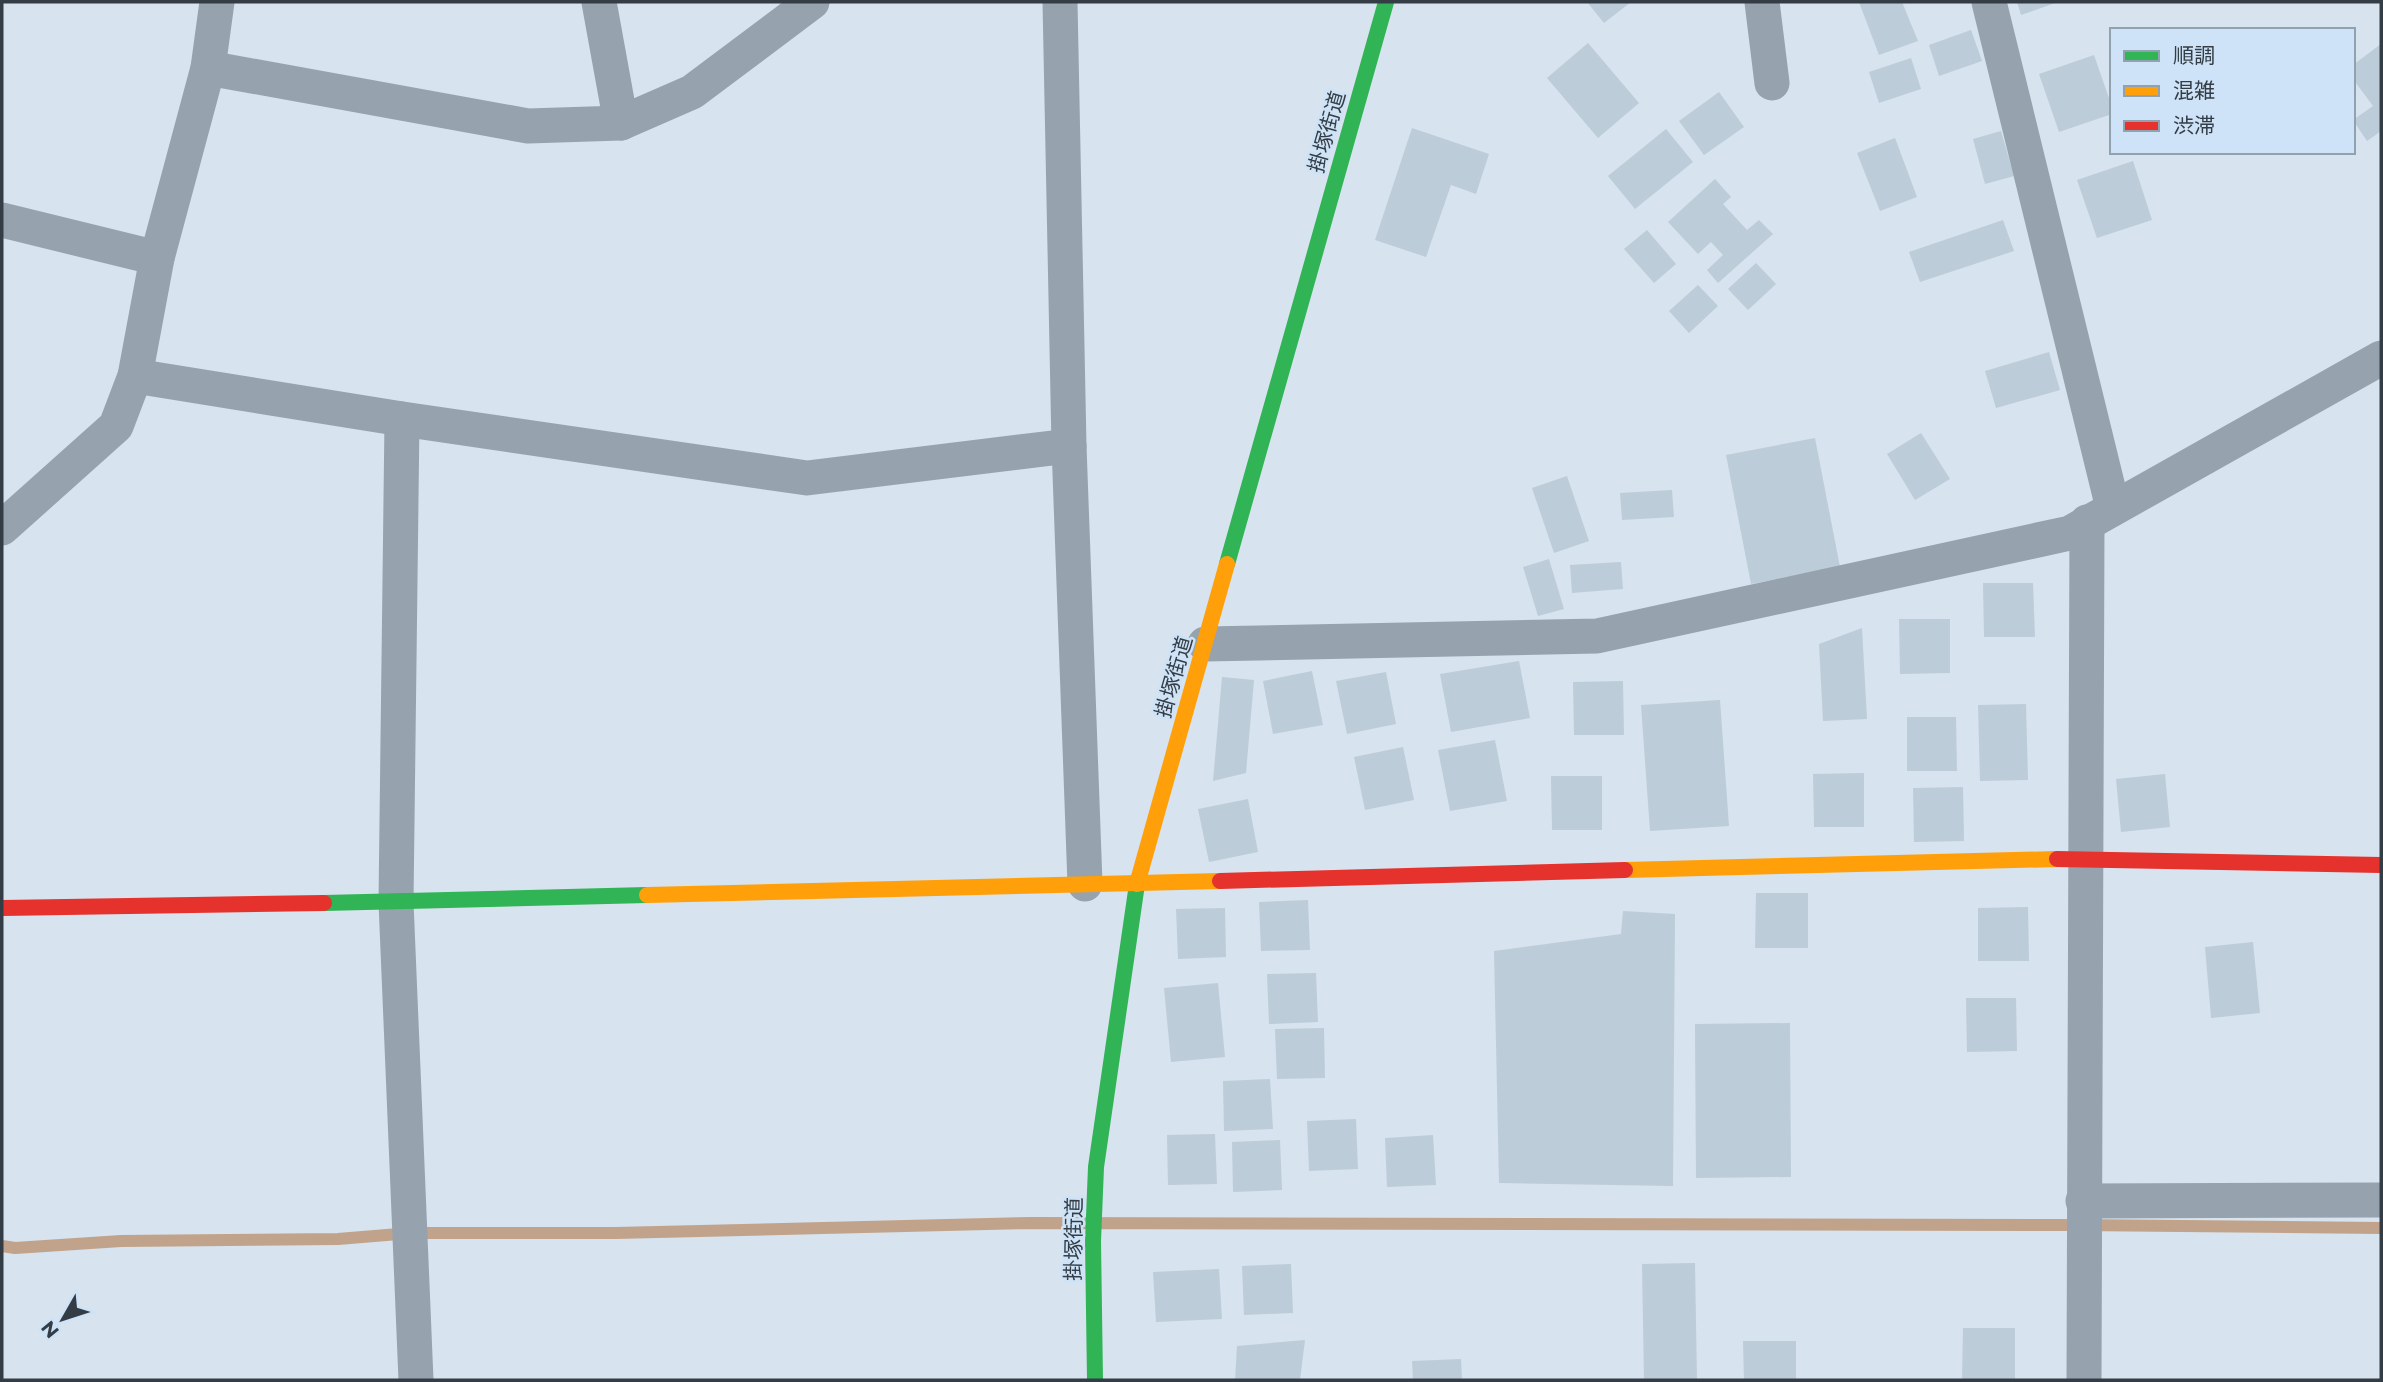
<svg xmlns="http://www.w3.org/2000/svg" width="2383" height="1382" viewBox="0 0 2383 1382" font-family="Montserrat,'Noto Sans JP',sans-serif">
	<rect width="100%" height="100%" fill="#d7e3ee"/>
	<g fill="none" stroke-linecap="round" stroke-linejoin="round">
		<polyline stroke="#c1a38b" stroke-width="12" points="2,1246 15,1248 121,1241 338,1239 411,1233 615,1233 1030,1223 2076,1225 2381,1228"/>
	</g>
	<g fill="#bdccd9">
		<polygon points="1587,2 1631,2 1604,23"/>
		<polygon points="1859,2 1902,2 1918,41 1879,55"/>
		<polygon points="2017,2 2058,2 2021,15"/>
		<polygon points="1971,30 1982,61 1939,76 1929,45"/>
		<polygon points="1588,43 1639,103 1598,138 1547,78"/>
		<polygon points="2381,44 2381,131 2367,141 2353,120 2373,106 2353,79 2353,65"/>
		<polygon points="2094,55 2112,107 2112,114 2059,132 2039,74"/>
		<polygon points="1911,58 1921,89 1879,103 1869,72"/>
		<polygon points="1719,92 1744,127 1704,155 1679,121"/>
		<polygon points="1412,128 1489,154 1476,194 1451,185 1426,257 1375,240"/>
		<polygon points="1666,129 1693,162 1635,209 1608,176"/>
		<polygon points="2001,131 2014,176 1985,184 1973,139"/>
		<polygon points="1895,138 1917,197 1880,211 1857,153"/>
		<polygon points="2133,161 2152,220 2097,238 2077,180"/>
		<polygon points="1715,179 1731,197 1723,204 1747,230 1759,220 1773,234 1718,283 1707,270 1723,255 1711,242 1698,254 1668,222"/>
		<polygon points="2003,220 2014,251 1920,282 1909,252"/>
		<polygon points="1647,230 1676,264 1654,283 1624,249"/>
		<polygon points="1756,263 1776,284 1748,310 1728,289"/>
		<polygon points="1698,285 1718,306 1689,333 1669,311"/>
		<polygon points="2049,352 2060,390 1996,408 1985,371"/>
		<polygon points="1921,433 1950,479 1915,500 1887,454"/>
		<polygon points="1815,438 1840,567 1751,584 1726,455"/>
		<polygon points="1567,476 1589,541 1554,553 1532,488"/>
		<polygon points="1672,490 1674,517 1622,520 1620,493"/>
		<polygon points="1549,559 1564,609 1538,616 1523,567"/>
		<polygon points="1621,562 1623,589 1572,593 1570,565"/>
		<polygon points="1983,583 2033,583 2035,637 1984,637"/>
		<polygon points="1899,619 1950,619 1950,673 1900,674"/>
		<polygon points="1862,628 1867,719 1823,721 1819,644"/>
		<polygon points="1519,661 1530,718 1451,732 1440,674"/>
		<polygon points="1312,671 1323,725 1273,734 1263,681"/>
		<polygon points="1386,672 1396,724 1347,734 1336,681"/>
		<polygon points="1222,677 1254,680 1246,773 1213,781"/>
		<polygon points="1623,681 1624,735 1574,735 1573,682"/>
		<polygon points="1720,700 1729,826 1650,831 1641,705"/>
		<polygon points="2026,704 2028,780 1980,781 1978,705"/>
		<polygon points="1907,717 1956,717 1957,771 1907,771"/>
		<polygon points="1495,740 1507,801 1450,811 1438,750"/>
		<polygon points="1403,747 1414,800 1365,810 1354,757"/>
		<polygon points="1864,773 1864,827 1814,827 1813,774"/>
		<polygon points="2165,774 2170,827 2121,832 2116,779"/>
		<polygon points="1551,776 1602,776 1602,830 1552,830"/>
		<polygon points="1963,787 1964,841 1914,842 1913,788"/>
		<polygon points="1248,799 1258,852 1209,862 1198,809"/>
		<polygon points="1756,893 1808,893 1808,948 1755,948"/>
		<polygon points="1308,900 1310,950 1261,951 1259,902"/>
		<polygon points="2028,907 2029,961 1978,961 1978,908"/>
		<polygon points="1225,908 1226,957 1178,959 1176,909"/>
		<polygon points="1623,911 1675,914 1673,1186 1499,1183 1494,951 1621,934"/>
		<polygon points="2253,942 2260,1013 2211,1018 2205,947"/>
		<polygon points="1316,973 1318,1022 1269,1024 1267,974"/>
		<polygon points="1218,983 1225,1057 1171,1062 1164,988"/>
		<polygon points="1966,998 2016,998 2017,1051 1967,1052"/>
		<polygon points="1790,1023 1791,1177 1696,1178 1695,1024"/>
		<polygon points="1324,1028 1325,1078 1277,1079 1275,1029"/>
		<polygon points="1270,1079 1273,1129 1224,1131 1223,1081"/>
		<polygon points="1356,1119 1358,1169 1309,1171 1307,1121"/>
		<polygon points="1215,1134 1217,1184 1168,1185 1167,1135"/>
		<polygon points="1433,1135 1436,1185 1387,1187 1385,1138"/>
		<polygon points="1280,1140 1282,1190 1233,1192 1232,1142"/>
		<polygon points="1695,1263 1697,1380 1644,1380 1642,1264"/>
		<polygon points="1291,1264 1293,1313 1244,1315 1242,1266"/>
		<polygon points="1219,1269 1222,1319 1156,1322 1153,1272"/>
		<polygon points="1963,1328 2015,1328 2015,1380 1962,1380"/>
		<polygon points="1305,1340 1300,1380 1235,1380 1237,1346"/>
		<polygon points="1743,1341 1796,1341 1796,1380 1744,1380"/>
		<polygon points="1461,1359 1462,1380 1413,1380 1412,1361"/>
	</g>
	<g fill="none" stroke-linecap="round" stroke-linejoin="round">
		<g stroke="#96a3af" stroke-width="35">
			<polyline points="599,2 621,123"/>
			<polyline points="1060,2 1069,446 1085,884"/>
			<polyline points="1762,2 1772,83"/>
			<polyline points="1989,2 2113,508"/>
			<polyline points="208,68 528,126 621,123 692,92 812,2"/>
			<polyline points="2,220 157,258"/>
			<polyline points="135,376 402,419 807,478 1069,446"/>
			<polyline points="402,419 396,902 416,1380"/>
			<polyline points="2,528 116,426 135,376 157,258 208,68 217,2"/>
			<polyline points="1205,644 1597,636 2070,533 2381,358"/>
			<polyline points="2083,1201 2381,1200"/>
			<polyline points="2084,1380 2087,522"/>
		</g>
		<g stroke="#30b455" stroke-width="16">
			<polyline points="1227,564 1386,2"/>
			<polyline points="324,903 647,895"/>
			<polyline points="1095,1380 1093,1241 1096,1167 1137,884"/>
		</g>
		<g stroke="#ff9f0a" stroke-width="16">
			<polyline points="1625,870 2057,859"/>
			<polyline points="1137,884 1227,564"/>
			<polyline points="647,895 1220,881"/>
		</g>
		<g stroke="#e5322d" stroke-width="16">
			<polyline points="2057,859 2381,865"/>
			<polyline points="1220,881 1625,870"/>
			<polyline points="2,908 324,903"/>
		</g>
	</g>
	<g text-anchor="middle" stroke-width="5" stroke-linejoin="round" paint-order="stroke">
		<g font-size="21" fill="#343d45" stroke="#cee3f7">
			<text transform="translate(1327 132) rotate(-74)" y="7">掛塚街道</text>
			<text transform="translate(1174 677) rotate(-74)" y="7">掛塚街道</text>
			<text transform="translate(1074 1239) rotate(-89)" y="7">掛塚街道</text>
		</g>
	</g>
	<rect width="2383" height="1382" fill="none" stroke="#343d45" stroke-width="7"/>
	<rect x="2110" y="28" width="245" height="126" fill="#cee3f7" stroke="#90a1b0" stroke-width="2"/>
	<rect x="2124" y="51" width="35" height="10" fill="#30b455" stroke="#90a1b0" stroke-width="2"/>
	<text x="2173" y="63" font-size="21" fill="#343d45">順調</text>
	<rect x="2124" y="86" width="35" height="10" fill="#ff9f0a" stroke="#90a1b0" stroke-width="2"/>
	<text x="2173" y="98" font-size="21" fill="#343d45">混雑</text>
	<rect x="2124" y="121" width="35" height="10" fill="#e5322d" stroke="#90a1b0" stroke-width="2"/>
	<text x="2173" y="133" font-size="21" fill="#343d45">渋滞</text>
	<g transform="translate(63 1319) rotate(231)" stroke="#cee3f7" stroke-width="5" paint-order="stroke">
	<path d="M0-5L12 26L0 18L-12 26Z" fill="#343d45"/>
	<text y="-10" font-size="19" font-weight="bold" text-anchor="middle" fill="#343d45">N</text>
	</g>
</svg>
